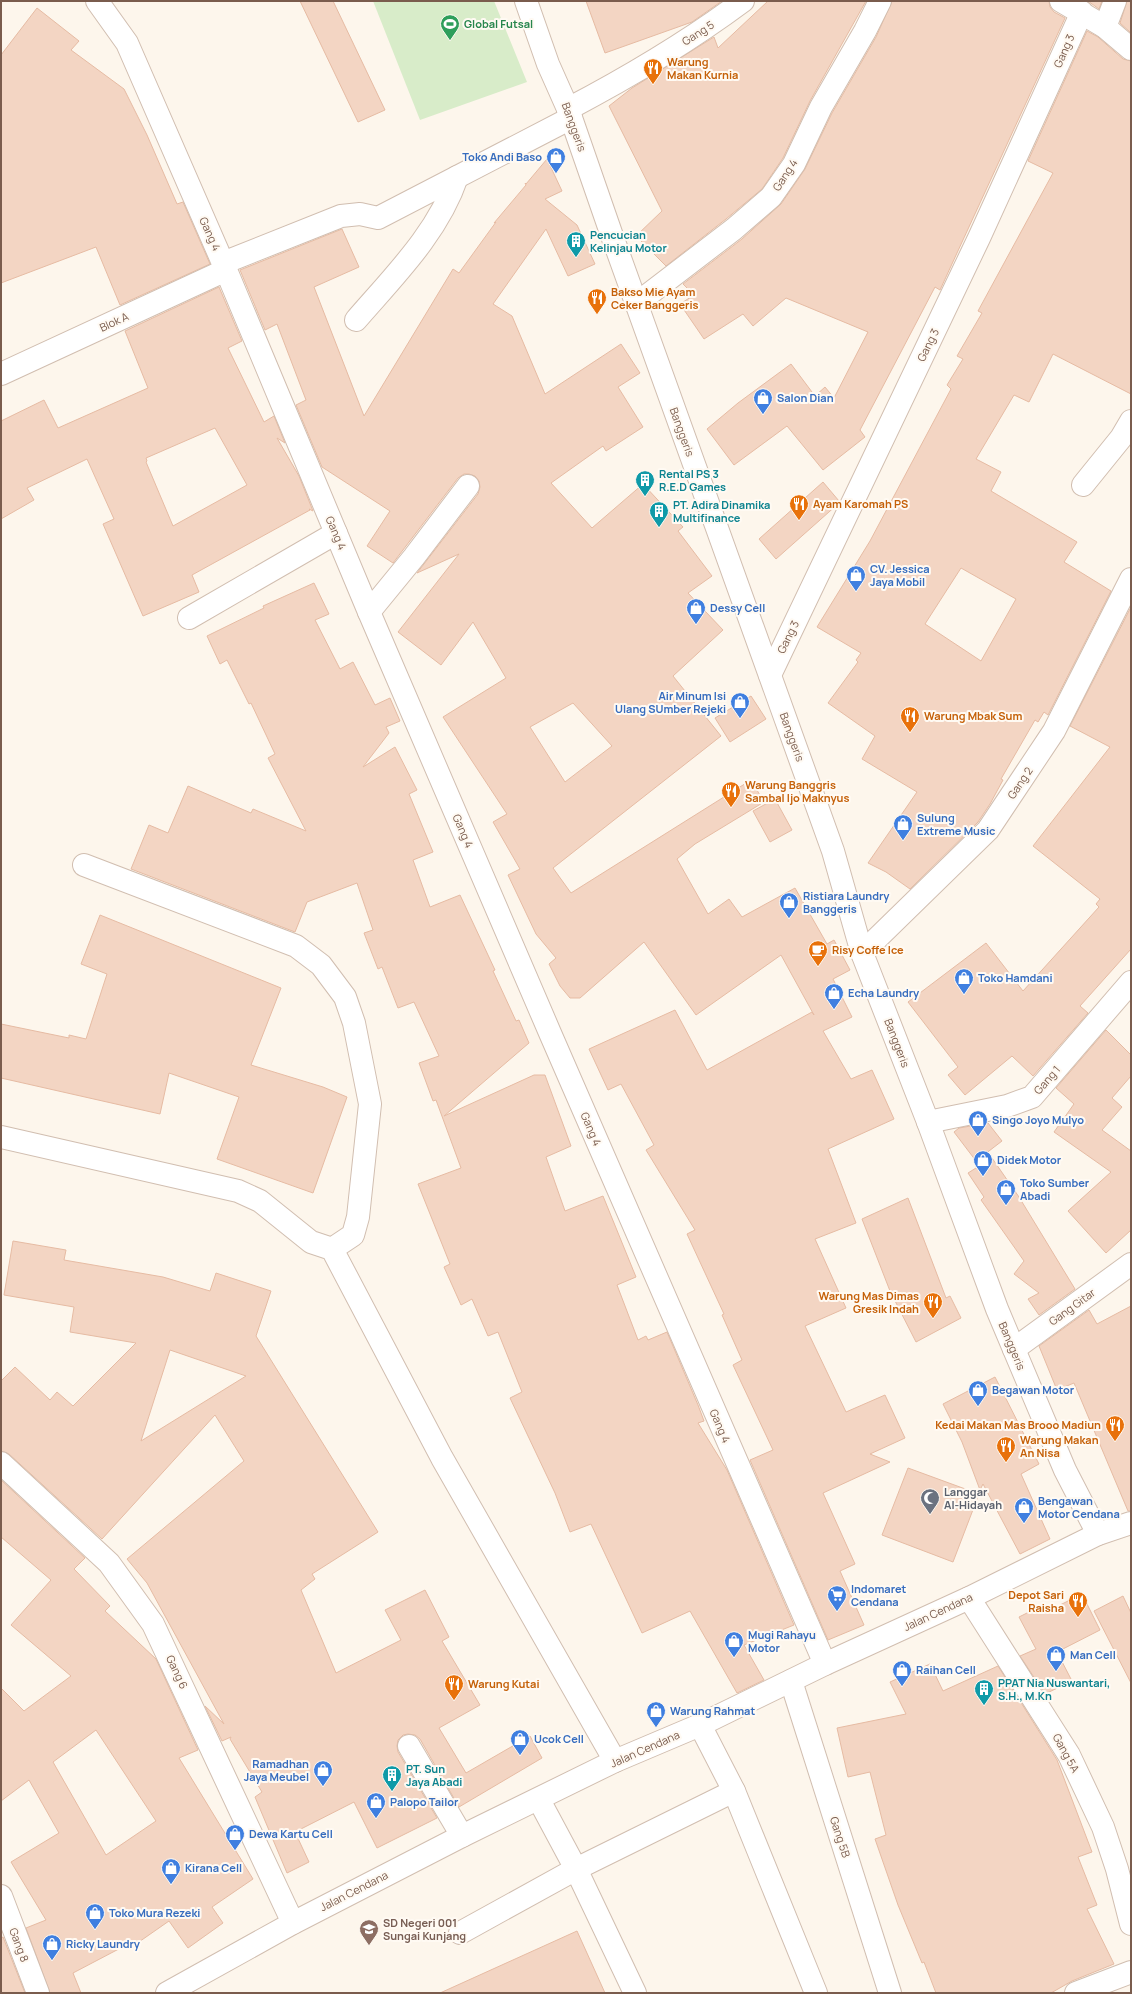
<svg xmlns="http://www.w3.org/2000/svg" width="1132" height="1994" viewBox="0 0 1132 1994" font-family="Manrope,sans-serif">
	<rect width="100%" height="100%" fill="#fdf6ec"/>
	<polygon fill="#d8ecc9" points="373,1 494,1 527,82 420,120"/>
	<g fill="#f3d5c3" stroke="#e6bba3" fill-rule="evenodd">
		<polygon points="300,1 333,1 385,110 358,122"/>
		<polygon points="586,1 722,1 692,22 605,53"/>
		<polygon points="768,1 866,1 810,101 783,158 762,189 726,219 666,266 636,236 662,211 609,106 632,88 714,37 718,48"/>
		<polygon points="892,1 1049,1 1050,7 1054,12 1065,18 940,290 935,287 860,430 865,437 823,470 787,426 734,465 707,429 738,403 791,364 815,396 825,387 834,398 868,332 786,298 753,326 743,314 704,339 680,304 694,295 683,284 742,239 781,204 805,169 832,113 876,37"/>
		<polygon points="1088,1 1102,1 1099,9"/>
		<polygon points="1127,1 1131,1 1131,33 1120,23"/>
		<polygon points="37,8 79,41 71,50 124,89 147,135 177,204 183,202 210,264 120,305 96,247 1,283 1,55"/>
		<path d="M1087,31L1098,37L1123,59L1131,61V394L1053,354L1029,402L1014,395L976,459L1001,472L991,491L1077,542L1064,562L1111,591L1048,715L1044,712L1038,722L1035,720L1001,779L1003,780L990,804L978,822L910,889L886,872L868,863L917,792L862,759L875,736L828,703L858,662L856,660L861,653L817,627L870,541L951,389L947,385L963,359L957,356L982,313L978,311L1053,173L1028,161ZM961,568L1016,599L981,661L925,624Z"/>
		<path d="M547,159L562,191L545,199L577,225L595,264L568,276L546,229L493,304L512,316L545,394L621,344L640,373L618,387L643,427L606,451L603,446L551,483L592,528L643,484L683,527L678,531L712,576L688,593L723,630L673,676L721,736L553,868L571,893L751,780L764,802L695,844L677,859L708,914L729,899L742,917L795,888L827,944L834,940L850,970L833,979L852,1017L823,1031L851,1079L872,1070L894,1119L828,1149L856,1223L815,1239L846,1308L805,1326L846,1412L885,1395L905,1438L870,1454L890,1462L823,1493L855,1564L840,1571L864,1625L828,1640L750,1460L773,1450L733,1365L742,1360L722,1315L724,1314L687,1234L695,1230L646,1150L654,1145L621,1084L608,1090L589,1049L675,1010L707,1070L812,1012L814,1015L781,955L696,1015L644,942L580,998H570L560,986L549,964L556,958L536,934L508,875L520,869L493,822L507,814L443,717L506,678L473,622L441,665L398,632L459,554L417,573L478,494L480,487L479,481L475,476L469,474H464L458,478L393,563L367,546L390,511L322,467L296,405L306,400L277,324L265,330L240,270L342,229L359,267L314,287L364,416L453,269L459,273L496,222L494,223L526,185L525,183L526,184ZM573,703L612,746L565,782L530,727Z"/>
		<path d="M219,287L242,341L228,348L264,422L274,416L285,443L277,438L299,476L313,511L309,509L310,510L192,575L199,592L143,616L103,524L114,519L87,459L27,488L34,500L1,519V421L44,400L58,428L148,388L125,331ZM215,428L247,485L173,526L146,462L147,461L146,458Z"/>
		<polygon points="823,482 839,501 838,504 776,559 759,539"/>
		<polygon points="314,583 329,614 315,620 340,669 353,662 375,705 390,698 400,721 386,727 389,733 363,767 395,747 417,790 409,794 433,852 413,860 430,907 460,895 495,970 493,971 516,1021 519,1020 529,1043 444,1116 534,1075 545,1075 571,1146 546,1157 565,1211 603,1196 636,1277 617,1285 638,1340 646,1336 648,1340 667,1332 698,1405 704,1421 698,1423 727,1470 794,1625 744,1645 764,1680 737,1693 690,1611 642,1633 591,1524 570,1532 555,1493 510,1398 522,1392 498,1332 488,1336 472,1299 461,1305 444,1267 450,1264 418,1184 461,1168 436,1100 433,1101 419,1063 439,1056 414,1002 398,1008 382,967 378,969 364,933 373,930 357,883 307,902 295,932 131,869 149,825 168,833 188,786 251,813 253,809 306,831 268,758 275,754 251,703 249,704 227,660 220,664 207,636 264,608 263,606"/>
		<polygon points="1131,607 1131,949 1080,1006 1088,1013 1033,1076 1012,1056 965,1095 948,1075 958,1067 908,1002 986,943 1023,991 1099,907 1096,904 1100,899 1033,846 1110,747 1070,726"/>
		<polygon points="751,696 766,719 730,742 715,718"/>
		<polygon points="775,799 792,830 770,842 753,811"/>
		<polygon points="100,915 281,988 251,1065 323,1087 347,1097 313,1193 217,1159 239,1097 169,1073 160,1114 1,1078 1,1024 69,1038 69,1035 86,1039 107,974 81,964"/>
		<polygon points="1106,1030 1131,1055 1131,1076 1112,1098 1122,1107 1102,1130 1131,1151 1131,1230 1106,1253 1068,1211 1111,1172 1054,1132 1074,1104 1056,1088"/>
		<polygon points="988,1123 1002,1141 976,1161 954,1132 959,1128"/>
		<polygon points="992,1158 1019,1197 1075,1289 1039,1315 1028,1299 1039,1293 1014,1274 1024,1261 981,1200 984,1197 968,1173"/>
		<polygon points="908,1198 946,1298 950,1296 961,1318 916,1342 890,1291 862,1219"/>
		<path d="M13,1241L66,1250L64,1260L163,1277L210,1291L216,1273L271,1291L256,1336L378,1532L312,1574L315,1579L301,1590L336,1673L401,1640L385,1610L425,1590L449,1637L442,1641L480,1705L439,1728L466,1773L530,1736L542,1758L459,1807L420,1739L415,1735L408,1734L403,1735L398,1740L397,1746L398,1752L437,1818L377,1848L354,1802L295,1832L309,1862L287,1873L255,1797L262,1792L230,1739L231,1737L222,1741L205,1706L224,1724L147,1583L127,1559L244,1461L215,1415L102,1539L9,1454L1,1451V1381L15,1367L50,1400L57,1392L73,1406L136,1343L70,1332L74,1307L4,1295ZM170,1350L246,1376L141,1441Z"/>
		<polygon points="1131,1306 1131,1511 1128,1511 1074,1383 1057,1390 1039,1346 1089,1310 1097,1324"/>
		<polygon points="995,1377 1039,1464 1021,1474 1050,1539 1020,1554 983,1484 980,1490 962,1442 943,1404"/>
		<polygon points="908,1468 979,1494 953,1562 882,1535"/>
		<path d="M1,1480L85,1558L74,1569L110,1606L105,1611L156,1659L198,1750L179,1758L253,1879L212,1907L223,1923L188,1948L169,1921L136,1944L134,1941L73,1973L81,1993H50L26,1928L46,1920L11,1862L59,1833L29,1780L1,1801V1688L24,1711L71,1676L11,1625L51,1580L1,1537ZM96,1730L156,1821L106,1855L53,1762Z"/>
		<polygon points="1082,1594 1100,1630 1057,1652 1072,1681 1045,1694 1020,1656 1036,1649 1019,1617 1043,1605 1046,1612"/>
		<polygon points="1123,1596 1131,1613 1131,1683 1094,1611"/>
		<polygon points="930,1664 943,1691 998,1666 1057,1760 1092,1852 1078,1857 1097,1905 1087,1909 1114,1964 1072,1981 1051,1993 936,1993 924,1962 922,1963 898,1905 875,1839 886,1835 870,1772 848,1777 837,1728 906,1714 890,1682"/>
		<polygon points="577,1931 605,1993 440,1993"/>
		<polygon points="3,1937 25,1993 1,1993 1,1938"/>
	</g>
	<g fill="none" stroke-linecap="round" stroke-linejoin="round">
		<defs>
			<g id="minor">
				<polyline points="97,1 127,43 226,270 369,612 550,1033 825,1664"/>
				<polyline points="526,1 548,64 568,109 611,233 833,851 862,953 928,1122 997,1309 1065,1470 1098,1534"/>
				<polyline points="1061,1 1105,27 1131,49"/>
				<polyline points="1105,27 1115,1"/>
				<path d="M568,109C629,77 688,42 743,1"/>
				<polyline points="223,263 341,216 360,214 378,218 571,118"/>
				<polyline points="636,304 734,229 771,197 794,164 821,107 865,31 880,1"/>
				<path d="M356,320C394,276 438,233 457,177"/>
				<polyline points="1,374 226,270"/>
				<polyline points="1083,485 1121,438 1131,421"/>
				<polyline points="369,612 414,557 468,486"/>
				<polyline points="189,618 336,533"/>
				<polyline points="770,675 979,238 1082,12"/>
				<polyline points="84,865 296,946 321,965 345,997 354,1023 370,1104 358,1217 353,1235 332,1249"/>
				<polyline points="862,953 988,830 1054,731 1131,579"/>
				<polyline points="928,1122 1007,1106 1032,1097 1131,982"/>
				<polyline points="1,1137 238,1191 260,1201 311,1242 332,1249 442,1458 615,1761"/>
				<polyline points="1014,1349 1131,1264"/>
				<polyline points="1,1463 109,1563 153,1624 293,1923"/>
				<polyline points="969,1598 1069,1755 1103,1827 1117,1869 1131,1924"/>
				<polyline points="791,1681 890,1993"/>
				<polyline points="700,1725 734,1791 816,1993"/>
				<polyline points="409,1746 462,1836"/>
				<polyline points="539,1800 576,1869 635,1993"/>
				<polyline points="1,1896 38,1993"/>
				<polyline points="460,1933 576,1869 734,1791"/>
				<polyline points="167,1993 293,1923 462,1836 615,1761 700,1725 825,1664 969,1598 1098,1534 1131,1523"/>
				<polyline points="1076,1993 1131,1972"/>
			</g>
		</defs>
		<use href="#minor" stroke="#d1beb0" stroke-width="24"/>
		<use href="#minor" stroke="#fff" stroke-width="22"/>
	</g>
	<defs>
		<symbol id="stadium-pin" viewBox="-11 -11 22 30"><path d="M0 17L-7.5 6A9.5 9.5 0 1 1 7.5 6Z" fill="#2e9e5b" stroke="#fffaf3"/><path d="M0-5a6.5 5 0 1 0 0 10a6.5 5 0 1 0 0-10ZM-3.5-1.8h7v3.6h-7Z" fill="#fff"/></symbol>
		<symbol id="restaurant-pin" viewBox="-11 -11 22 30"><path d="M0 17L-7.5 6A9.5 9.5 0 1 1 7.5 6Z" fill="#e8710a" stroke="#fffaf3"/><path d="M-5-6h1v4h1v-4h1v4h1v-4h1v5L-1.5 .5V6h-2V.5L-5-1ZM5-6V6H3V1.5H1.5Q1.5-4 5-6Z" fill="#fff"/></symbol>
		<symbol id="shop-pin" viewBox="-11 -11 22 30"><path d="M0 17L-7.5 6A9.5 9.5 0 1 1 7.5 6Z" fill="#3f7fe0" stroke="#fffaf3"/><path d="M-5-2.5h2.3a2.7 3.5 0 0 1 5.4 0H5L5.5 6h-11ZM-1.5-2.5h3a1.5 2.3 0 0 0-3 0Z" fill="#fff"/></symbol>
		<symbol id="building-pin" viewBox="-11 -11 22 30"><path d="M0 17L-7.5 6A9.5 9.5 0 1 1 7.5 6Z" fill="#0f9aa8" stroke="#fffaf3"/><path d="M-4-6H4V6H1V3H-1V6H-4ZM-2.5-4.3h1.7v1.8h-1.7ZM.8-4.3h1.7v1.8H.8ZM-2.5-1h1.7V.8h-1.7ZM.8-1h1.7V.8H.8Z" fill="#fff"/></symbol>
		<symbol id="cafe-pin" viewBox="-11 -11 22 30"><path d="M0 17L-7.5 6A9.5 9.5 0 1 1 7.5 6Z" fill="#e8710a" stroke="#fffaf3"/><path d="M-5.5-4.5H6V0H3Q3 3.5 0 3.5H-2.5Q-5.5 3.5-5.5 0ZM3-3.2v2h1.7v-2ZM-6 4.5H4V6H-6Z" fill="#fff"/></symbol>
		<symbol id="mosque-pin" viewBox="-11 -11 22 30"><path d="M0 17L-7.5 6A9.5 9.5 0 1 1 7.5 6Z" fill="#6b7280" stroke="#fffaf3"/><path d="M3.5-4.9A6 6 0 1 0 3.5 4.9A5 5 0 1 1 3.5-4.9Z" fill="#fff"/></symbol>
		<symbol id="supermarket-pin" viewBox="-11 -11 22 30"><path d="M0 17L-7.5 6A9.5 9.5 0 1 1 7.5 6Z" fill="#3f7fe0" stroke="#fffaf3"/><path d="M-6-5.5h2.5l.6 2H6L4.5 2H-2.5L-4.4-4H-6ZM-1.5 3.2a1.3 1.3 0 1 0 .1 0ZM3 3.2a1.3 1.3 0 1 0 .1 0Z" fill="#fff"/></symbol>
		<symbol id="school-pin" viewBox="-11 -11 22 30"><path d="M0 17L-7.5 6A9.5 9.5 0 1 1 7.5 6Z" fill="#8d6e63" stroke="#fffaf3"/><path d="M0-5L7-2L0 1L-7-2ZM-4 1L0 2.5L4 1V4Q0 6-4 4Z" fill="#fff"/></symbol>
	</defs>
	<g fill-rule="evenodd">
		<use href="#stadium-pin" x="439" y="13" width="22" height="30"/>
		<use href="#restaurant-pin" x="642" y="57" width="22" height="30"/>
		<use href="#shop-pin" x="545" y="146" width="22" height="30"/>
		<use href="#building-pin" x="565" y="230" width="22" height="30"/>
		<use href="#restaurant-pin" x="586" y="287" width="22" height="30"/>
		<use href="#shop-pin" x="752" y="387" width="22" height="30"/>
		<use href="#building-pin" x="634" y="469" width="22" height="30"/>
		<use href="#restaurant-pin" x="788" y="493" width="22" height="30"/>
		<use href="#building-pin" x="648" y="500" width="22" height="30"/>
		<use href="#shop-pin" x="845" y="564" width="22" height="30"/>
		<use href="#shop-pin" x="685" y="597" width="22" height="30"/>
		<use href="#shop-pin" x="729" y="691" width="22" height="30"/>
		<use href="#restaurant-pin" x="899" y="705" width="22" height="30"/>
		<use href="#restaurant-pin" x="720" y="780" width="22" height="30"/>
		<use href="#shop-pin" x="892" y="813" width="22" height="30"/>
		<use href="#shop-pin" x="778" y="891" width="22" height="30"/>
		<use href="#cafe-pin" x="807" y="939" width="22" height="30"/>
		<use href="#shop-pin" x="953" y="967" width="22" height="30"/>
		<use href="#shop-pin" x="823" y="982" width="22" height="30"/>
		<use href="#shop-pin" x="967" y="1109" width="22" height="30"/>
		<use href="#shop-pin" x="972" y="1149" width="22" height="30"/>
		<use href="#shop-pin" x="995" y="1178" width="22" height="30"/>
		<use href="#restaurant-pin" x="922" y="1291" width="22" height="30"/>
		<use href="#shop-pin" x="967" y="1379" width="22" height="30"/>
		<use href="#restaurant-pin" x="1104" y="1414" width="22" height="30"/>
		<use href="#restaurant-pin" x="995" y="1435" width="22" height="30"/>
		<use href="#mosque-pin" x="919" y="1487" width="22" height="30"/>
		<use href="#shop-pin" x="1013" y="1496" width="22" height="30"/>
		<use href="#supermarket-pin" x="826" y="1584" width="22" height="30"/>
		<use href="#restaurant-pin" x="1067" y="1590" width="22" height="30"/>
		<use href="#shop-pin" x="723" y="1630" width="22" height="30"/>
		<use href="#shop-pin" x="1045" y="1644" width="22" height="30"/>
		<use href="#shop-pin" x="891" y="1659" width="22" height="30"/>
		<use href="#restaurant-pin" x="443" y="1673" width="22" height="30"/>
		<use href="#building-pin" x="973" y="1678" width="22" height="30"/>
		<use href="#shop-pin" x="645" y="1700" width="22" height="30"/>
		<use href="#shop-pin" x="509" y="1728" width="22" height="30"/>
		<use href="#shop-pin" x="312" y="1759" width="22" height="30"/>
		<use href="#building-pin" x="381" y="1764" width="22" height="30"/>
		<use href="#shop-pin" x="365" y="1791" width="22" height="30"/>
		<use href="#shop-pin" x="224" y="1823" width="22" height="30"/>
		<use href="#shop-pin" x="160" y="1857" width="22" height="30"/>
		<use href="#shop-pin" x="84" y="1902" width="22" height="30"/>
		<use href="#school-pin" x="358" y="1918" width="22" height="30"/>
		<use href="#shop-pin" x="41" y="1933" width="22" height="30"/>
	</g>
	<g text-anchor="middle" stroke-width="4" stroke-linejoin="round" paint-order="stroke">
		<g font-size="11" font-weight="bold" fill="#27864d" stroke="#fffaf3" text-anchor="start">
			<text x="464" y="28">Global Futsal</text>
		</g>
		<g font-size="11" fill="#7a5c4d" stroke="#fffaf3">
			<text transform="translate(698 33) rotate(-33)" y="4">Gang 5</text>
			<text transform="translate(1064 51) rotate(-66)" y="4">Gang 3</text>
			<text transform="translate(574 127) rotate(70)" y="4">Banggeris</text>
			<text transform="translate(785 175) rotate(-57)" y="4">Gang 4</text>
			<text transform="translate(210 234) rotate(66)" y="4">Gang 4</text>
			<text transform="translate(114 322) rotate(-25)" y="4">Blok A</text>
			<text transform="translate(928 345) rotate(-64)" y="4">Gang 3</text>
			<text transform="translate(682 432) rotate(70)" y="4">Banggeris</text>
			<text transform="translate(336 533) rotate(67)" y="4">Gang 4</text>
			<text transform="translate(788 637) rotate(-64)" y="4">Gang 3</text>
			<text transform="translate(792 737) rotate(70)" y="4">Banggeris</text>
			<text transform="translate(1020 783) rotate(-56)" y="4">Gang 2</text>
			<text transform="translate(463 831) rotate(67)" y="4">Gang 4</text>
			<text transform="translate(897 1043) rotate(69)" y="4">Banggeris</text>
			<text transform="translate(1047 1080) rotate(-49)" y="4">Gang 1</text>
			<text transform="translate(591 1129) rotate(67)" y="4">Gang 4</text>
			<text transform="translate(1072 1307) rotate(-36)" y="4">Gang Gitar</text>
			<text transform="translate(1012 1346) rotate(67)" y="4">Banggeris</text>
			<text transform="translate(720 1426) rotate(67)" y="4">Gang 4</text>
			<text transform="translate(938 1612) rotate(-25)" y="4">Jalan Cendana</text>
			<text transform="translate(177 1672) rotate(65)" y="4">Gang 6</text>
			<text transform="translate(645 1749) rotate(-24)" y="4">Jalan Cendana</text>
			<text transform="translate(1066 1753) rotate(61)" y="4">Gang 5A</text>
			<text transform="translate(840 1837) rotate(72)" y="4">Gang 5B</text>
			<text transform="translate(354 1891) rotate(-27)" y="4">Jalan Cendana</text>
			<text transform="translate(19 1945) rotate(69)" y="4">Gang 8</text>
		</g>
		<g font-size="11" font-weight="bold" fill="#c56008" stroke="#fffaf3" text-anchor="start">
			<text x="667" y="66">Warung<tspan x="667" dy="13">Makan Kurnia</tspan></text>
			<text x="611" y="296">Bakso Mie Ayam<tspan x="611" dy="13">Ceker Banggeris</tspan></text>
			<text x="813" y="508">Ayam Karomah PS</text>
			<text x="924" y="720">Warung Mbak Sum</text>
			<text x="745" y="789">Warung Banggris<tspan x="745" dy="13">Sambal Ijo Maknyus</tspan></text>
			<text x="832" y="954">Risy Coffe Ice</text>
			<text x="919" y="1300" text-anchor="end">Warung Mas Dimas<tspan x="919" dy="13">Gresik Indah</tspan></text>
			<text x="1101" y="1429" text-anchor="end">Kedai Makan Mas Brooo Madiun</text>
			<text x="1020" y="1444">Warung Makan<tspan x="1020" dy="13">An Nisa</tspan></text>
			<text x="1064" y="1599" text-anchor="end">Depot Sari<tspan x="1064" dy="13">Raisha</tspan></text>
			<text x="468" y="1688">Warung Kutai</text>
		</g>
		<g font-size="11" font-weight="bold" fill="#366cbe" stroke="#fffaf3" text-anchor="start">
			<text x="542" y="161" text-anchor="end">Toko Andi Baso</text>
			<text x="777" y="402">Salon Dian</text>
			<text x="870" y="573">CV. Jessica<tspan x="870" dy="13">Jaya Mobil</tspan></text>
			<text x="710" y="612">Dessy Cell</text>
			<text x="726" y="700" text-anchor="end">Air Minum Isi<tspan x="726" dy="13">Ulang SUmber Rejeki</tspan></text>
			<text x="917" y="822">Sulung<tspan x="917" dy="13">Extreme Music</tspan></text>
			<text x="803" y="900">Ristiara Laundry<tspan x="803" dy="13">Banggeris</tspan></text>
			<text x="978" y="982">Toko Hamdani</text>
			<text x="848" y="997">Echa Laundry</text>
			<text x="992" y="1124">Singo Joyo Mulyo</text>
			<text x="997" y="1164">Didek Motor</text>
			<text x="1020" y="1187">Toko Sumber<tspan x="1020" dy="13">Abadi</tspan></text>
			<text x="992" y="1394">Begawan Motor</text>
			<text x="1038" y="1505">Bengawan<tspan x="1038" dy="13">Motor Cendana</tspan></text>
			<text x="851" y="1593">Indomaret<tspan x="851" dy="13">Cendana</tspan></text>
			<text x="748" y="1639">Mugi Rahayu<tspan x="748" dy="13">Motor</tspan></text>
			<text x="1070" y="1659">Man Cell</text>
			<text x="916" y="1674">Raihan Cell</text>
			<text x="670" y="1715">Warung Rahmat</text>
			<text x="534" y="1743">Ucok Cell</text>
			<text x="309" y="1768" text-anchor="end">Ramadhan<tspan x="309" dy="13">Jaya Meubel</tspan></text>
			<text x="390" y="1806">Palopo Tailor</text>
			<text x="249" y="1838">Dewa Kartu Cell</text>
			<text x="185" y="1872">Kirana Cell</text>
			<text x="109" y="1917">Toko Mura Rezeki</text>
			<text x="66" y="1948">Ricky Laundry</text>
		</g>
		<g font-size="11" font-weight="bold" fill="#0d838f" stroke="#fffaf3" text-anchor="start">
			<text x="590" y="239">Pencucian<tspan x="590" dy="13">Kelinjau Motor</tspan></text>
			<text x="659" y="478">Rental PS 3<tspan x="659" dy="13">R.E.D Games</tspan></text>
			<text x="673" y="509">PT. Adira Dinamika<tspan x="673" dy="13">Multifinance</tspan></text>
			<text x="998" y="1687">PPAT Nia Nuswantari,<tspan x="998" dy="13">S.H., M.Kn</tspan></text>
			<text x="406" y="1773">PT. Sun<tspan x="406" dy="13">Jaya Abadi</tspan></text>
		</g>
		<g font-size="11" font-weight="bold" fill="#5b616d" stroke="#fffaf3" text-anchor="start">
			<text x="944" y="1496">Langgar<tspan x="944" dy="13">Al-Hidayah</tspan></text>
		</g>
		<g font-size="11" font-weight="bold" fill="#785e54" stroke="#fffaf3" text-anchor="start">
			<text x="383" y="1927">SD Negeri 001<tspan x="383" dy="13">Sungai Kunjang</tspan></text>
		</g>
	</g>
	<rect width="1132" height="1994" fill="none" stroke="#7a5c4d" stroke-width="4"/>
</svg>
